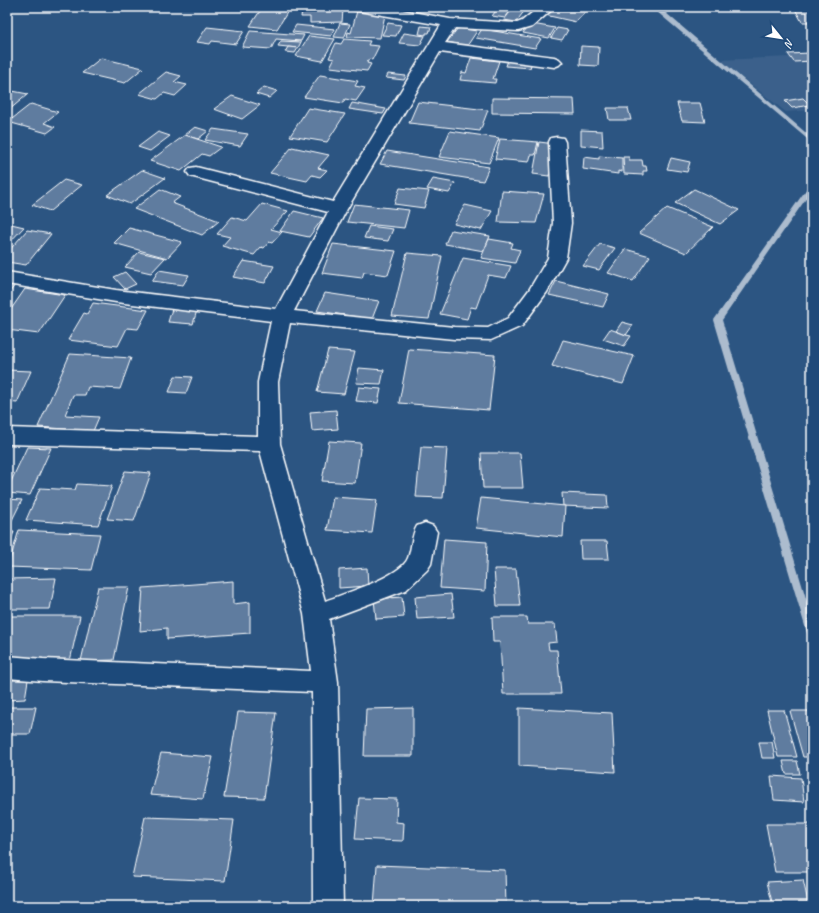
<svg xmlns="http://www.w3.org/2000/svg" width="819" height="913" viewBox="0 0 819 913" font-family="Caveat,sans-serif">
	<rect width="100%" height="100%" fill="#2c5582"/>
	<filter id="ink" filterUnits="userSpaceOnUse"><feTurbulence type="fractalNoise" baseFrequency=".025" numOctaves="2"/><feDisplacementMap in="SourceGraphic" scale="8" xChannelSelector="R" yChannelSelector="G"/><feConvolveMatrix kernelMatrix="1 2 1 2 8 2 1 2 1" color-interpolation-filters="sRGB"/></filter>
	<g filter="url(#ink)">
		<polygon fill="#3b618b" points="812,56 812,110 786,112 720,60"/>
		<g fill="none" stroke-linecap="round" stroke-linejoin="round">
			<g fill="#acbcce" fill-rule="evenodd">
				<polygon points="653,7 659,7 812,138 812,143 656,11"/>
				<polygon points="812,183 812,190 722,320 812,618 812,637 809,636 807,633 714,320 810,184"/>
			</g>
		</g>
		<g fill="#5e7c9f" stroke="#fff">
			<polygon points="553,7 574,7 587,10 576,22 545,15"/>
			<polygon points="262,8 288,11 277,29 250,26"/>
			<polygon points="498,8 511,10 505,18 492,16"/>
			<polygon points="513,8 525,10 516,22 504,20"/>
			<polygon points="812,8 812,22 802,22 795,9"/>
			<polygon points="302,10 343,10 342,22 310,23 310,17 301,17"/>
			<polygon points="357,11 379,12 385,15 380,38 347,37 348,32 351,33"/>
			<polygon points="340,23 350,24 344,38 334,37"/>
			<polygon points="388,23 401,25 396,36 382,35"/>
			<polygon points="532,24 555,28 549,38 523,33 527,27 529,28"/>
			<polygon points="296,25 335,29 331,36 292,32"/>
			<polygon points="421,26 431,27 429,33 426,33 426,35 419,34"/>
			<polygon points="207,27 244,31 236,44 212,41 210,44 197,42"/>
			<polygon points="458,28 477,31 467,46 447,42"/>
			<polygon points="557,28 568,30 562,40 551,38"/>
			<polygon points="482,29 541,39 535,48 476,38"/>
			<polygon points="250,31 304,35 301,41 276,39 271,49 242,47"/>
			<polygon points="404,33 425,36 420,45 399,43"/>
			<polygon points="309,36 335,39 322,61 296,56"/>
			<polygon points="344,39 370,41 368,45 379,46 372,60 369,59 367,63 371,64 367,71 330,67 334,59 329,58 336,43 341,44"/>
			<polygon points="281,41 301,42 298,48 278,46"/>
			<polygon points="581,46 599,47 598,66 580,65"/>
			<polygon points="288,47 298,48 295,53 285,52"/>
			<polygon points="810,53 812,57 812,61 794,62 788,54"/>
			<polygon points="101,58 143,68 125,83 82,73"/>
			<polygon points="471,58 499,61 493,79 496,79 495,83 460,80 462,72 466,73"/>
			<polygon points="508,60 532,62 530,68 506,66"/>
			<polygon points="166,72 181,76 174,82 187,85 175,96 164,93 157,99 139,94"/>
			<polygon points="388,74 406,76 404,80 386,78"/>
			<polygon points="320,75 358,81 355,86 365,88 356,101 345,99 343,103 304,97"/>
			<polygon points="264,87 277,91 269,98 256,94"/>
			<polygon points="7,90 28,94 8,111 7,111"/>
			<polygon points="232,96 260,105 242,119 214,109"/>
			<polygon points="492,98 574,99 575,114 492,113"/>
			<polygon points="803,98 810,105 792,108 785,101"/>
			<polygon points="418,102 488,110 480,131 409,123"/>
			<polygon points="352,103 386,109 383,114 349,109"/>
			<polygon points="677,103 700,103 705,122 682,121"/>
			<polygon points="31,104 58,112 44,123 55,127 47,133 8,122"/>
			<polygon points="308,108 345,114 327,142 290,136"/>
			<polygon points="607,108 628,108 631,120 609,120"/>
			<polygon points="195,127 208,131 198,139 185,135"/>
			<polygon points="213,129 248,134 240,146 205,140"/>
			<polygon points="581,130 602,131 603,147 581,145"/>
			<polygon points="450,131 499,138 489,163 439,157"/>
			<polygon points="158,132 170,136 150,151 138,147"/>
			<polygon points="185,135 221,147 209,156 202,154 181,171 150,161"/>
			<polygon points="500,139 538,142 535,155 531,155 529,162 495,159"/>
			<polygon points="539,142 555,144 549,176 533,174"/>
			<polygon points="292,147 329,155 318,168 327,170 320,177 312,175 307,181 270,173"/>
			<polygon points="387,151 489,167 483,181 380,164"/>
			<polygon points="599,156 622,158 622,172 618,171 618,174 583,169 584,157 599,159"/>
			<polygon points="623,157 629,157 629,160 642,160 643,166 646,166 647,171 643,171 643,175 624,174"/>
			<polygon points="671,158 690,162 687,172 667,169"/>
			<polygon points="142,170 165,178 130,204 107,195"/>
			<polygon points="433,179 455,183 449,193 427,189"/>
			<polygon points="64,180 82,185 50,211 32,205"/>
			<polygon points="400,188 429,191 424,208 394,204"/>
			<polygon points="160,189 180,197 172,203 219,221 202,235 134,209"/>
			<polygon points="694,189 739,210 720,224 675,203"/>
			<polygon points="502,191 544,194 536,223 498,222"/>
			<polygon points="262,204 288,211 271,229 282,232 272,243 269,242 264,248 261,247 254,255 222,246 230,237 217,234 232,217 247,221"/>
			<polygon points="354,204 409,210 404,228 347,222"/>
			<polygon points="465,205 492,211 481,230 454,224"/>
			<polygon points="667,208 713,227 686,253 639,233"/>
			<polygon points="294,211 323,218 309,237 280,231"/>
			<polygon points="7,223 24,227 7,245"/>
			<polygon points="369,226 393,229 388,241 364,238"/>
			<polygon points="129,228 182,242 167,258 114,243"/>
			<polygon points="27,230 51,234 26,265 7,262 7,253"/>
			<polygon points="451,230 490,236 484,251 445,244"/>
			<polygon points="489,239 513,243 511,248 520,250 515,263 481,258"/>
			<polygon points="333,244 396,251 388,275 364,272 362,278 322,273"/>
			<polygon points="600,244 615,248 599,270 583,266"/>
			<polygon points="625,249 650,256 633,281 608,273"/>
			<polygon points="139,252 165,258 151,273 125,267"/>
			<polygon points="407,253 442,256 429,319 392,316"/>
			<polygon points="463,258 511,266 506,278 488,275 476,308 471,307 467,319 440,314"/>
			<polygon points="243,261 274,266 265,283 233,277"/>
			<polygon points="159,270 189,275 183,285 152,281"/>
			<polygon points="125,272 136,284 125,289 114,277"/>
			<polygon points="556,281 609,294 603,307 549,295"/>
			<polygon points="7,283 15,285 7,296"/>
			<polygon points="25,289 65,295 39,334 7,330 7,315"/>
			<polygon points="325,293 379,301 372,319 317,311"/>
			<polygon points="93,303 148,310 138,329 127,328 118,346 68,340 84,313 87,314"/>
			<polygon points="172,309 197,310 193,324 168,322"/>
			<polygon points="622,322 633,325 626,335 616,331"/>
			<polygon points="610,329 626,335 631,336 624,346 603,339"/>
			<polygon points="563,340 634,356 623,384 552,366"/>
			<polygon points="409,349 495,355 489,410 399,403"/>
			<polygon points="328,350 355,352 344,394 317,392"/>
			<polygon points="70,354 131,358 120,389 88,387 85,395 73,395 65,415 99,417 93,431 38,427"/>
			<polygon points="359,368 384,370 381,384 356,383"/>
			<polygon points="7,370 31,371 17,403 7,402"/>
			<polygon points="175,376 192,377 186,393 169,392"/>
			<polygon points="359,387 381,389 378,403 356,401"/>
			<polygon points="336,410 338,429 312,431 310,412"/>
			<polygon points="329,441 361,443 355,483 322,481"/>
			<polygon points="27,447 51,448 30,495 7,493 7,490"/>
			<polygon points="421,447 447,448 443,498 416,497"/>
			<polygon points="481,453 520,453 523,488 483,488"/>
			<polygon points="125,471 151,473 134,521 107,519"/>
			<polygon points="77,484 112,486 98,525 26,520 40,488 75,490"/>
			<polygon points="562,493 607,495 608,508 563,506"/>
			<polygon points="333,497 377,500 372,533 327,530"/>
			<polygon points="481,498 565,506 563,537 476,528"/>
			<polygon points="7,499 22,500 8,528 7,528"/>
			<polygon points="19,530 100,534 91,570 8,567"/>
			<polygon points="7,532 14,532 7,549"/>
			<polygon points="444,539 487,542 485,591 440,588"/>
			<polygon points="580,541 607,541 609,559 581,559"/>
			<polygon points="367,568 368,586 339,588 339,570"/>
			<polygon points="494,569 516,569 520,606 497,606"/>
			<polygon points="56,578 50,609 7,609 7,579"/>
			<polygon points="233,581 233,604 250,602 250,633 167,639 167,628 140,631 143,588"/>
			<polygon points="98,587 129,587 114,660 81,661"/>
			<polygon points="451,594 454,617 417,619 415,597"/>
			<polygon points="402,597 404,617 376,619 374,599"/>
			<polygon points="10,616 80,616 70,661 7,662 7,628"/>
			<polygon points="492,617 527,617 528,624 555,624 557,642 548,643 549,650 557,650 561,694 503,694 500,642 493,642"/>
			<polygon points="7,680 28,680 25,699 7,700"/>
			<polygon points="7,707 36,707 30,734 7,734"/>
			<polygon points="413,708 413,756 364,756 366,709"/>
			<polygon points="519,708 612,713 615,772 519,766"/>
			<polygon points="767,710 784,710 797,757 778,757"/>
			<polygon points="790,711 812,711 812,757 803,757"/>
			<polygon points="238,712 276,713 264,798 224,797"/>
			<polygon points="759,742 772,742 775,758 762,758"/>
			<polygon points="161,753 213,757 203,799 150,795"/>
			<polygon points="783,761 797,761 800,774 786,774"/>
			<polygon points="771,776 801,778 804,802 774,800"/>
			<polygon points="359,798 397,799 396,822 404,823 403,841 355,839"/>
			<polygon points="145,817 234,820 225,881 132,877"/>
			<polygon points="766,824 812,824 812,872 775,872"/>
			<polygon points="377,865 505,870 506,906 374,906"/>
			<polygon points="803,880 809,906 773,906 767,882"/>
		</g>
		<g fill="none" stroke-linecap="round" stroke-linejoin="round">
			<defs>
				<path id="minor" d="M352,7H386L450,19L517,23L522,21L539,7H555L532,27L518,31L455,28L445,43L554,57L559,59L562,62L559,65L554,67L440,52L347,209L294,311L454,327L488,328L508,318L529,290L548,258L553,223L549,142L551,138L557,137L563,138L565,142L571,223L566,258L547,292L522,326L491,340L454,339L290,323L278,382L280,444L325,601C343,594 402,576 408,558C412,548 411,536 417,526L425,523L433,526L437,532L431,564L427,570L406,590L329,619L338,682L343,906H313L312,692L43,681L7,678V656L43,659L311,671L304,614L260,451L7,444V428L258,436V382L271,321L116,302L7,284V272L116,290L276,309L328,212L190,176L187,172L190,168L196,167L333,202L441,25L359,11L354,10Z"/>
			</defs>
			<use href="#minor" stroke="#fff" stroke-width="3"/>
			<use href="#minor" fill="#1f4a7a" fill-rule="evenodd"/>
		</g>
	</g>
	<rect width="819" height="913" fill="none" stroke="#1f4a7a" stroke-width="24"/>
	<rect x="12" y="12" width="795" height="889" fill="none" stroke="#fff" stroke-width="1.5" filter="url(#ink)"/>
	<g transform="translate(781 38) rotate(120)" stroke="#1f4a7a" stroke-width="3" paint-order="stroke">
	<path d="M0-3L7 15L0 10L-7 15Z" fill="#ffffff"/>
	<text y="-6" font-size="11" font-weight="bold" text-anchor="middle" fill="#ffffff">N</text>
	</g>
</svg>
